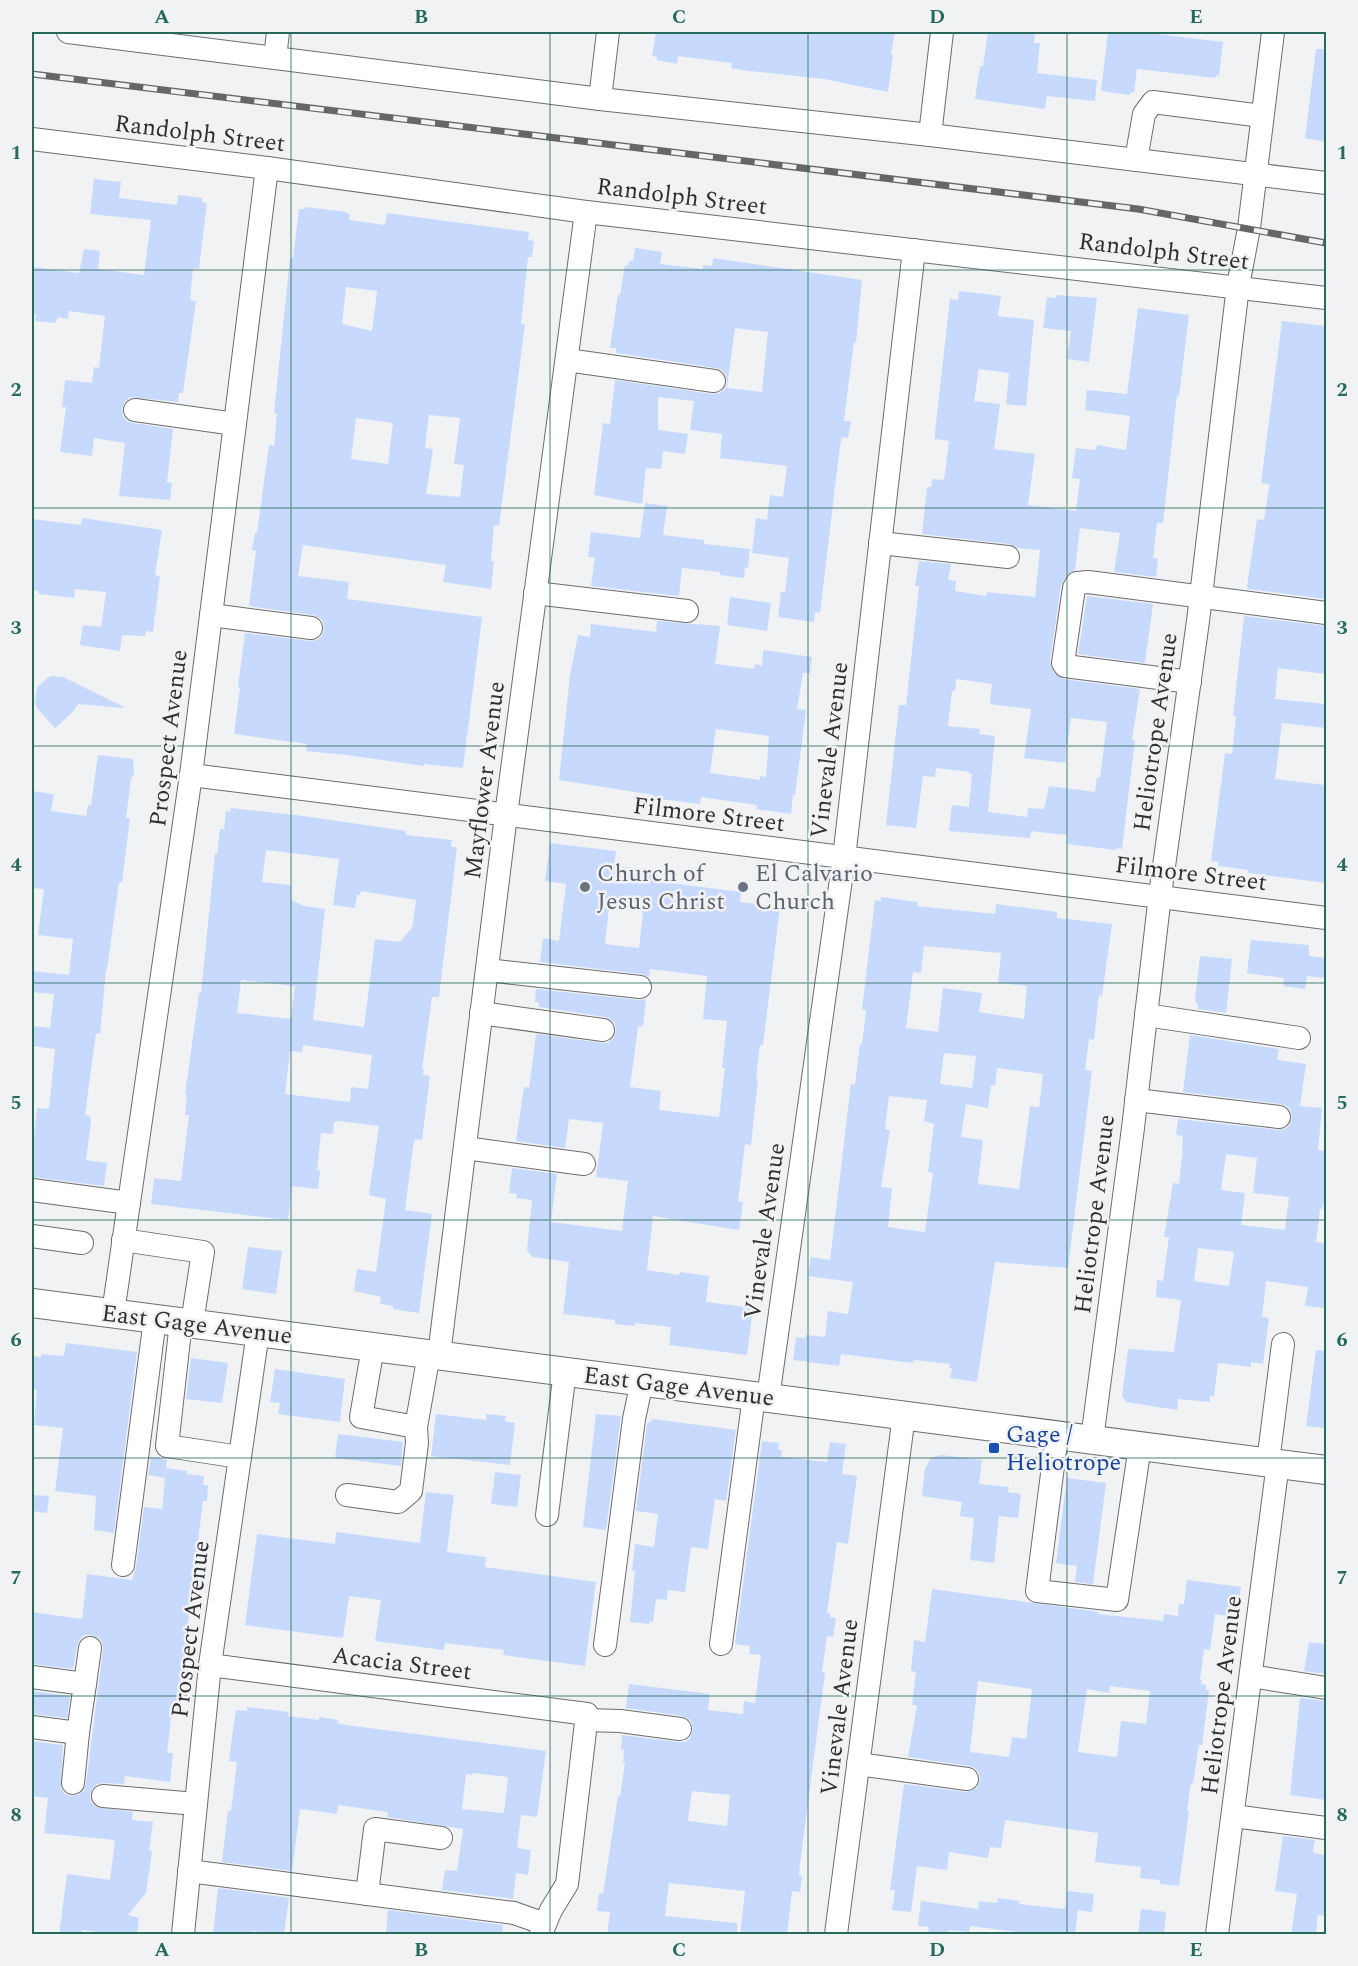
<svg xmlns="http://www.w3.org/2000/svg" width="1358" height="1966" viewBox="0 0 1358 1966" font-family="Spectral,serif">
	<rect width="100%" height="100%" fill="#f1f2f4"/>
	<g fill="#c7dafd" fill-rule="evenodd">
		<polygon points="656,32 895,32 891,54 893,55 888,92 824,79 742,70 731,68 732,63 678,56 677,64 657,60 657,57 652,56"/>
		<polygon points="988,32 1035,32 1034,43 1040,43 1037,73 1097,80 1095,101 1047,96 1045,109 975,99 980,66 983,66"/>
		<polygon points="1108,32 1141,32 1223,42 1219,76 1216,75 1216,78 1137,69 1134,93 1131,92 1130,95 1101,91"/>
		<polygon points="1316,49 1326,49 1326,142 1305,138"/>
		<polygon points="94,179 121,182 119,198 177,205 178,195 202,198 202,202 207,203 199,269 193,268 190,300 196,301 183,393 179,393 178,402 130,397 125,401 122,409 123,416 127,421 133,423 173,429 167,482 172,483 170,500 119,496 125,443 94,438 92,456 60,452 66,407 62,407 65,380 92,383 94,367 99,368 105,316 69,311 68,319 58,317 55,323 35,321 36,314 32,314 32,267 79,273 84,249 100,251 98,269 144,275 151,220 90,214"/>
		<path d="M305,207L347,212V214H350L349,220L385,225L387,213L529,232L528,240L534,241L532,257H528L521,324H525L499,526L494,525L491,561H494L491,589L443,582L446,565L303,545L298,576L349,582L347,599L482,617L463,768L424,764V766L347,755L306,751L307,744L234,734L240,688L238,687L245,633L310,641L317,640L321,637L324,630L323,622L320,618L313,615L249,606L256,551L252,550L255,533H257L269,445L274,446L277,413H274L290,258H293L299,209H305ZM346,287L377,291L372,331L342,324ZM429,415L460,418L454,464L464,465L460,497L426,494L433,449L425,448ZM356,418L393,423L388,464L351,459Z"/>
		<path d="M635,248L662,252L660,264L703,269V265L712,266L713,258L862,280L856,343L854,342L845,412L844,421H851L848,438L842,437L840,446L820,613L815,612L814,622L778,617L781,592H785L789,558L752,553L756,518L767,520L770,495L783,497L787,466L720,458L722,434L690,430L694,401L658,397V430L688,434L685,454L663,451L661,469L646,468L642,504L594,495L603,423L610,424L615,380L712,394L720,393L725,389L727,383L726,375L722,370L716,368L616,353V348H610L618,294L620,295L625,265L628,266L629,261H633ZM735,328L768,332L762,392L727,388Z"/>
		<path d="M959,291L1001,296L998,316L1034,320L1026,406L1006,404L1009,373L979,369L974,401L1000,404L994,449L1035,454L1028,505L1076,511L1080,479L1072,478L1076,448L1096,450L1097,445L1126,450L1130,416L1085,410L1087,390L1127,394L1138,308L1189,315L1179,396L1177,395L1163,523H1157L1153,558L1158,559L1156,577L1114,572L1120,533L1080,528L1075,570L1066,576L1061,586L1050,661L1054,673L1063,679L1140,689L1132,740H1135L1122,849L1116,848L1115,850L1067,844L1068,836L1066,835L1031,831L1030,838L949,831L952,805L969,807L972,774H969L970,772L936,768L935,777L923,776L916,828L886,825L899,705H906L907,697L919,586H915L919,561L951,564L948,580L956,581L955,591L986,596L987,592L1035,597L1040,550L1017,548L1009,544L922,534L927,487H931L932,479L944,480L949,441L935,439V432L950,299L958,300ZM956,679L992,684L990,704L1031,709L1024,758L1065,763L1071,718L1107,722L1100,778L1097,777L1095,792L1049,786L1044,809L1028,808L1027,817L988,812L995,736L979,734L980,729L948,726L952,691H955Z"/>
		<polygon points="1056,295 1097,298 1089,362 1067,359 1071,331 1043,328 1047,297 1056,298"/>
		<polygon points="1282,321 1326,326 1326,599 1248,589 1247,587 1257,519 1264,520 1269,488 1269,484 1261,483"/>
		<polygon points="645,503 667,506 663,535 704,540 704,544 750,549 748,568 745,567 744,578 720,575 720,572 682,568 679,596 591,586 595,557 588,557 591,532 640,538"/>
		<polygon points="82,518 162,530 155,575 160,576 153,632 146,631 145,636 122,635 120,651 80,645 83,625 101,627 106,592 75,589 74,598 39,594 39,591 32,590 32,519 81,525"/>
		<polygon points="1087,596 1153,604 1145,663 1078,654"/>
		<polygon points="730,597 771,603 767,631 727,625"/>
		<polygon points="1244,616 1326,626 1326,674 1278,668 1275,699 1326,704 1326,728 1282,723 1275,779 1326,785 1326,883 1248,873 1248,870 1218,866 1218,862 1211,861 1225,753 1232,754 1236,716 1233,716"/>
		<path d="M657,621L720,626L715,664L754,669L755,664L762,666L763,650L812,657L810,673H803L797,709L806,710L795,795H793L791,814L756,809L757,805L701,797L700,804L653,798L654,795L559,780L570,675L578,635L590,637L591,624L656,632ZM716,729L769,736L766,777L760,776V780L710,773Z"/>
		<polygon points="51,676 63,677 124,707 123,708 78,704 73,712 55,728 38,709 35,703 37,688 46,679"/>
		<polygon points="98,755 133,759 134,774 131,779 126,818 130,818 122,882 119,882 107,970 106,970 100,1034 96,1033 85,1115 90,1116 91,1121 86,1160 107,1163 104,1186 32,1177 32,1157 37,1108 49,1109 55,1049 32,1046 32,1026 50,1028 54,994 32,992 32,971 69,975 73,939 38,935 44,889 32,888 32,791 54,794 51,811 86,816 88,805 91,805"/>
		<path d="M231,808L296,815L406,831V835L452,840L451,847H457L439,997H432L422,1069H424L423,1075L430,1076L422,1140L415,1139L413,1147L405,1210L432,1214L419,1313L393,1309V1306L380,1304L381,1297L354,1291L357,1269L376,1272L386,1199L369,1195L379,1126L339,1121L334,1122L333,1134L321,1133L317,1170H320L318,1189L292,1186L288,1220L151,1204L154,1178L181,1181L189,1115H185L187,1095H185L199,993H201L215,854H217L220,829H224L226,811L230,812ZM266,850L339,859L333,905L355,908L357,895H360L361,891L416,900L412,928L400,942L375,939L364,1027L313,1020L325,909L304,906L291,900V885L262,882ZM241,980L295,986L291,1019L237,1013ZM303,1045L372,1055L368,1089L351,1087L350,1102L285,1094L290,1051L302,1052Z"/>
		<path d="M550,843L616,851L614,866L647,869V874L656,875L655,881L741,892L740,902L780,907L763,1045H760L756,1079H758L751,1145L745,1144L738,1201L743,1202L739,1230L653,1216L647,1270L679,1275L680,1272L709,1276L706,1302L753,1308L747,1355L669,1345L671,1327L635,1323L634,1326L615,1324V1320L563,1314L569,1262L532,1257L527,1250L532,1200L516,1198L517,1194L509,1193L512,1168L557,1174L551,1222L622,1231L628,1181L596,1177L603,1123L569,1119L565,1148L516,1141L524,1087L529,1088L536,1034L602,1043H608L613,1039L616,1031L615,1024L612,1020L605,1017L539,1007V1003L535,1002L536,989L639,1000L646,999L643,1026L638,1027L630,1087L661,1091L659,1110L719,1117L725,1068H722L727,1021L703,1019L707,976L650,969L649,977L641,974L540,962L543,938L559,941L566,884L545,881ZM609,908L643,912L639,948L605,944Z"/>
		<path d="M881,897L918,902L917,906L995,914L996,904L1057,912V918L1112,924L1102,996L1099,995L1094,1040L1089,1039L1085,1070L1092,1071L1068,1268L995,1262L977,1382L950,1378L952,1368H949L950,1364L914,1360L913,1363L841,1354L839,1366L793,1360L796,1337L805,1338L806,1335L825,1337L828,1311L848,1314L853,1282L808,1276L811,1257L830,1260L851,1084L855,1085L860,1044L862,1045L866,1010L862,1009L875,900L881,901ZM924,946L1001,953L998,983L1027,986L1024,1019L979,1012L982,993L943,988L938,1032L906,1028L913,972L921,973ZM944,1053L976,1056L972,1088L940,1084ZM997,1068L1043,1074L1039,1107L1030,1106L1019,1189L978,1184L983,1140L961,1137L966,1104L988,1108L991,1085L995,1086ZM889,1096L927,1100L924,1121L934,1124L928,1172L933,1173L925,1232L888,1227L892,1188L881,1187L890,1130L885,1129Z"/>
		<polygon points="1251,940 1309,945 1309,956 1326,958 1326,978 1307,976 1305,989 1283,986 1284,978 1247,973"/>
		<polygon points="1200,956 1232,959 1226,1013 1198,1009 1198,1005 1195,1000"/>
		<path d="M1190,1035L1279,1049L1277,1060L1306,1064L1300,1106L1322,1108L1318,1150L1326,1151V1206L1323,1205L1322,1209H1320L1316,1242L1326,1243V1308L1305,1306L1308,1287L1266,1281L1262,1317L1269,1318L1263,1364L1251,1362V1367L1218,1363L1214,1397L1210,1396V1402L1178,1399L1177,1410L1126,1402L1122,1396L1128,1349L1174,1352L1181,1300L1156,1297L1157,1280L1163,1281L1169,1237H1164L1173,1183L1179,1184L1183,1149H1182L1183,1136L1176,1135L1178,1119L1278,1130L1285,1129L1289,1126L1292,1118L1291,1111L1288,1107L1281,1104L1183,1092ZM1226,1154L1257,1158L1253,1193L1289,1197L1285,1230L1241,1225L1245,1193L1221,1190ZM1198,1248L1234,1252L1229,1286L1194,1281Z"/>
		<polygon points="248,1247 282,1251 276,1294 242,1289"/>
		<polygon points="66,1343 137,1352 114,1533 94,1530 96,1496 55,1491 63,1428 34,1425 37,1390 32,1389 32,1356 41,1357 41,1354 64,1356"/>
		<polygon points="1316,1350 1326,1351 1326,1428 1306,1426"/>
		<polygon points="191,1358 228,1363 222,1403 186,1399"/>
		<polygon points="275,1369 345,1379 340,1422 278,1414 280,1403 270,1402"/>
		<polygon points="436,1414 486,1420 486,1414 506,1416 505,1421 515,1423 510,1465 431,1456"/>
		<polygon points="596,1414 621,1416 606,1530 583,1527"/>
		<polygon points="653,1419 736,1430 726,1501 715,1499 708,1549 691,1547 685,1592 668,1590 667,1600 656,1599 653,1622 649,1621 649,1624 630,1622 635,1571 632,1571 635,1544 654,1547 658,1514 636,1511 647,1424"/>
		<polygon points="338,1434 403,1442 401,1466 335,1458"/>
		<path d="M762,1441L779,1443L778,1450H782L781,1457L827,1462L830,1442L846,1444L842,1474L857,1476L848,1544L837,1542L827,1613H830V1617L836,1618L833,1637L827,1636L822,1672L825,1673L800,1864L799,1875L802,1876L800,1892L792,1891L787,1935H740L745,1891L669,1883L665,1916L737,1923V1935H607L610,1912L597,1911L599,1893L603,1894L618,1796L620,1797L625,1763H623L624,1750H621L622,1735L679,1742H685L690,1738L693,1730L692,1723L689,1719L682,1716L626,1708L629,1684L710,1694L708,1710L743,1714L744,1701L755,1703L761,1655L749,1654L750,1646L735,1644ZM692,1791L730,1795L727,1826L688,1821Z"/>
		<polygon points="941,1455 982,1460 979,1484 1009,1487 1008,1492 1021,1494 1018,1518 999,1516 994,1563 970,1560 974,1518 960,1516 962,1502 922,1496 925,1468 931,1458"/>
		<polygon points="151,1457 167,1460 165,1478 148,1475"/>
		<polygon points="166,1468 187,1471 187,1474 204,1476 203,1485 208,1485 207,1501 203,1501 177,1712 172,1711 167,1753 173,1753 170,1782 125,1776 124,1784 104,1783 97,1784 92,1789 90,1795 91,1802 96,1807 133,1812 132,1820 153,1822 149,1851 152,1851 146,1893 128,1915 139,1918 137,1935 118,1935 82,1930 82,1935 59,1935 67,1874 110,1880 115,1840 44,1833 48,1798 32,1796 32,1741 63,1745 61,1788 65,1794 71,1796 78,1795 84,1791 86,1784 103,1649 102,1642 99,1638 92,1635 85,1635 80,1639 77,1646 73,1669 32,1664 32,1612 82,1619 87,1574 132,1580 136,1567 144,1507 162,1509"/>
		<polygon points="495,1472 521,1475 517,1507 491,1504"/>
		<polygon points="1067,1478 1106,1483 1093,1584 1075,1582 1077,1566 1056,1563"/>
		<polygon points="426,1492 454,1495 447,1552 486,1557 485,1567 596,1582 585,1666 503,1655 504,1650 445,1643 444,1650 375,1641 381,1600 349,1596 343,1638 245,1625 257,1534 335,1544 336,1532 420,1543"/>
		<polygon points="32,1495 49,1496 47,1513 32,1511"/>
		<path d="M1187,1580L1241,1587L1237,1617L1215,1614L1210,1650L1204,1649L1200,1680H1202L1201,1684L1206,1685V1690H1209L1202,1745H1199L1193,1783H1191L1187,1811H1189L1179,1886L1160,1884V1880L1140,1878L1141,1867L1095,1862L1098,1833L1005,1820L1001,1848L990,1847L988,1858L949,1852L947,1870L917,1866L911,1912L892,1910L895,1890H890L904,1784L966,1792L977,1788L980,1780L979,1773L975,1768L969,1766L908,1757L917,1705H912L916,1672L911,1671L914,1640L925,1642L932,1589L1099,1612L1098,1614L1163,1621L1164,1614L1178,1616L1179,1604H1184ZM978,1681L1032,1689L1026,1739L1012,1737L1009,1757L970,1752ZM1110,1686L1150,1691L1146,1724L1121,1721L1117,1757L1078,1752L1087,1689L1109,1693Z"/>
		<polygon points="1309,1642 1326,1644 1326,1674 1304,1671"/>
		<polygon points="32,1691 70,1696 67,1718 32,1714"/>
		<polygon points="1300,1698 1326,1701 1326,1800 1290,1795"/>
		<path d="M247,1707L289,1712L288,1716L319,1720V1717L338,1720V1723L346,1725L546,1751L537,1817L521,1815L517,1848L531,1850L528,1875L516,1873L513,1899L442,1890L445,1870L457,1871L463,1829L387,1817L388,1812L338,1805L337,1814L300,1809L292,1871L222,1862L228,1811H231L237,1762L229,1761L232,1737L236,1710L247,1711ZM472,1773L508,1777L504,1813L462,1809L466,1774L472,1775Z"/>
		<polygon points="1283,1836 1315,1840 1313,1852 1326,1856 1326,1916 1318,1915 1316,1935 1291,1935 1297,1894 1275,1891"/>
		<polygon points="218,1888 289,1898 284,1934 252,1931 252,1935 213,1935"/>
		<polygon points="1067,1891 1094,1894 1092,1912 1078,1910 1075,1935 1038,1935 970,1926 969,1932 949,1930 948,1935 928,1935 929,1927 918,1926 921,1901 978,1909 979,1901 997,1903 998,1898 1020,1901 1019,1904 1065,1909"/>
		<polygon points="1141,1909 1166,1912 1164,1935 1138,1935"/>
		<polygon points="388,1910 503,1925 502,1935 386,1933"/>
	</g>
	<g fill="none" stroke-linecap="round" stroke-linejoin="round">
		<defs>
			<g id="minor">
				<polyline points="68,32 600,99 930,135 1326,183"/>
				<polyline points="275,58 278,32"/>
				<polyline points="600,99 608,32"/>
				<polyline points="930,135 942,32"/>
				<polyline points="32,139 267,168 586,212 1326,298"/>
				<polyline points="1136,160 1144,114 1153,102 1262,116"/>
				<polyline points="567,360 714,381"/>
				<polyline points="135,410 235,424"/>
				<polyline points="880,543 1008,557"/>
				<polyline points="535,593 687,611"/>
				<polyline points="211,615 311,628"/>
				<polyline points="1190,682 1065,666 1063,663 1074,588 1077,583 1088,582 1326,613"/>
				<polyline points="191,775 1326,918"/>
				<polyline points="487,970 640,987"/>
				<polyline points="481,1013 603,1030"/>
				<polyline points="1146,1015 1299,1038"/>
				<polyline points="1136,1100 1279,1117"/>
				<polyline points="465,1148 584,1164"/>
				<polyline points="32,1190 129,1203"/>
				<polyline points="32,1236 82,1243"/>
				<polyline points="123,1240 203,1252 192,1323"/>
				<polyline points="113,1313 191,775 267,168"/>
				<polyline points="181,1322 167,1446 240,1457"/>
				<polyline points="373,1347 361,1417 416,1427 429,1354"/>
				<polyline points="439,1355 506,815 586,212"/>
				<polyline points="768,1398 844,858 914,250"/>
				<polyline points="1057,1435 1037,1591 1117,1600 1140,1446"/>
				<polyline points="1092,1439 1133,1128 1160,895 1198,621 1238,286 1249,228 1273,32"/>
				<polyline points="1268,1462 1283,1344"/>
				<polyline points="347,1495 398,1502 411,1491 417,1443 416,1427"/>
				<polyline points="547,1515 565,1371"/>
				<polyline points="123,1565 155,1319"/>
				<polyline points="721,1644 754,1396"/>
				<polyline points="605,1645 634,1419 642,1381"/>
				<polyline points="210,1665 587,1714 567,1884 551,1910 541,1934"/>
				<polyline points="1251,1676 1326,1688"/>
				<polyline points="32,1677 85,1684 78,1733 32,1727"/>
				<polyline points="85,1684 90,1648"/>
				<polyline points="586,1720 620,1721 680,1729"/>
				<polyline points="858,1764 967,1779"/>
				<polyline points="73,1783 78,1733"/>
				<polyline points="103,1796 196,1804"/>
				<polyline points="1233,1816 1326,1828"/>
				<polyline points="189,1871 514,1913 545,1924"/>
				<polyline points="367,1894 375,1829 441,1838"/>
				<polyline points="183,1934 210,1665 258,1332"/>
				<polyline points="836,1934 904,1415"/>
				<polyline points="1217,1934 1278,1463"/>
			</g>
			<polyline id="major" points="32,1303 1326,1470"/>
		</defs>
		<use href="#minor" stroke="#6c6d6f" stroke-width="24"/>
		<use href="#major" stroke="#6c6d6f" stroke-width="30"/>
		<use href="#minor" stroke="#fff" stroke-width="22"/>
		<use href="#major" stroke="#fff" stroke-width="28"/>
		<defs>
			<polyline id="rail" points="32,74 1138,209 1326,243"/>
		</defs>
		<use href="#rail" stroke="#666668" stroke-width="7"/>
		<use href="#rail" stroke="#f1f2f4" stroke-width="4.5" stroke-dasharray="14" stroke-linecap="butt"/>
	</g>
	<path fill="none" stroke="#266a5b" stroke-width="1.5" stroke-opacity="0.55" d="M291,32V1934M550,32V1934M808,32V1934M1067,32V1934M32,270H1326M32,508H1326M32,746H1326M32,983H1326M32,1220H1326M32,1458H1326M32,1696H1326"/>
	<g fill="#6b7280" stroke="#f1f2f4" stroke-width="2">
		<circle cx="585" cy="887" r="6"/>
		<circle cx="743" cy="887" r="6"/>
	</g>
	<rect fill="#1a4fb4" stroke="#f1f2f4" stroke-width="2" x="988" y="1442" width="12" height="12" rx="3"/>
	<g text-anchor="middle" stroke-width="5" stroke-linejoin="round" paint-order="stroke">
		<g font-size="24" fill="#303031" stroke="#f1f2f4">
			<text transform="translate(200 133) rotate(7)" y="8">Randolph Street</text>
			<text transform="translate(682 196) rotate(7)" y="8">Randolph Street</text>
			<text transform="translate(1164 251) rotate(7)" y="8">Randolph Street</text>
			<text transform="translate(1155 732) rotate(-82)" y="8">Heliotrope Avenue</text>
			<text transform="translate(168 738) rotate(-83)" y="8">Prospect Avenue</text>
			<text transform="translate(829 750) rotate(-83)" y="8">Vinevale Avenue</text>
			<text transform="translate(484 780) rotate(-83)" y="8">Mayflower Avenue</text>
			<text transform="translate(709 814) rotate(7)" y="8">Filmore Street</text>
			<text transform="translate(1191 873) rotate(7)" y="8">Filmore Street</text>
			<text transform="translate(1094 1214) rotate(-83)" y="8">Heliotrope Avenue</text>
			<text transform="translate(764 1231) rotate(-82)" y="8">Vinevale Avenue</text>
			<text transform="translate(197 1324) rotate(7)" y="8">East Gage Avenue</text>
			<text transform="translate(679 1386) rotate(7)" y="8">East Gage Avenue</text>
			<text transform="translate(190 1629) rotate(-83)" y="8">Prospect Avenue</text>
			<text transform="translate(402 1663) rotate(7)" y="8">Acacia Street</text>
			<text transform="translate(1221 1695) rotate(-83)" y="8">Heliotrope Avenue</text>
			<text transform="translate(839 1707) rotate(-83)" y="8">Vinevale Avenue</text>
		</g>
		<g font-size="24" fill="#5b616d" stroke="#f1f2f4" text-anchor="start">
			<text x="597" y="881">Church of<tspan x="597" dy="28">Jesus Christ</tspan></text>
			<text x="755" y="881">El Calvario<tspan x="755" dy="28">Church</tspan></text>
		</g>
		<g font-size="24" fill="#164399" stroke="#f1f2f4" text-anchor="start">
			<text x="1006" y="1442">Gage /<tspan x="1006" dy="28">Heliotrope</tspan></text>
		</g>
	</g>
	<rect width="1358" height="1966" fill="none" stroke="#f1f2f4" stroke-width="66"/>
	<rect x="33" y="33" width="1292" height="1900" fill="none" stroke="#266a5b" stroke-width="2"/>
	<g font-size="20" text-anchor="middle" font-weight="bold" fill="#266a5b">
		<text x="162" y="23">A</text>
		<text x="421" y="23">B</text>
		<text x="679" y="23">C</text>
		<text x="937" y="23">D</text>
		<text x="1196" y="23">E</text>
		<text x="16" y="159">1</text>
		<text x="1342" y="159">1</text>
		<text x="16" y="396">2</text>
		<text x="1342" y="396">2</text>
		<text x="16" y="634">3</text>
		<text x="1342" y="634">3</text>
		<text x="16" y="871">4</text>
		<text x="1342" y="871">4</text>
		<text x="16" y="1109">5</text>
		<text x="1342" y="1109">5</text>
		<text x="16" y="1346">6</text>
		<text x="1342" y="1346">6</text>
		<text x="16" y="1584">7</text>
		<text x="1342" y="1584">7</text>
		<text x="16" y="1821">8</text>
		<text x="1342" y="1821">8</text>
		<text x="162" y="1956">A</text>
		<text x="421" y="1956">B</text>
		<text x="679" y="1956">C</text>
		<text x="937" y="1956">D</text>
		<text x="1196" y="1956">E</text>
	</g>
</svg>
